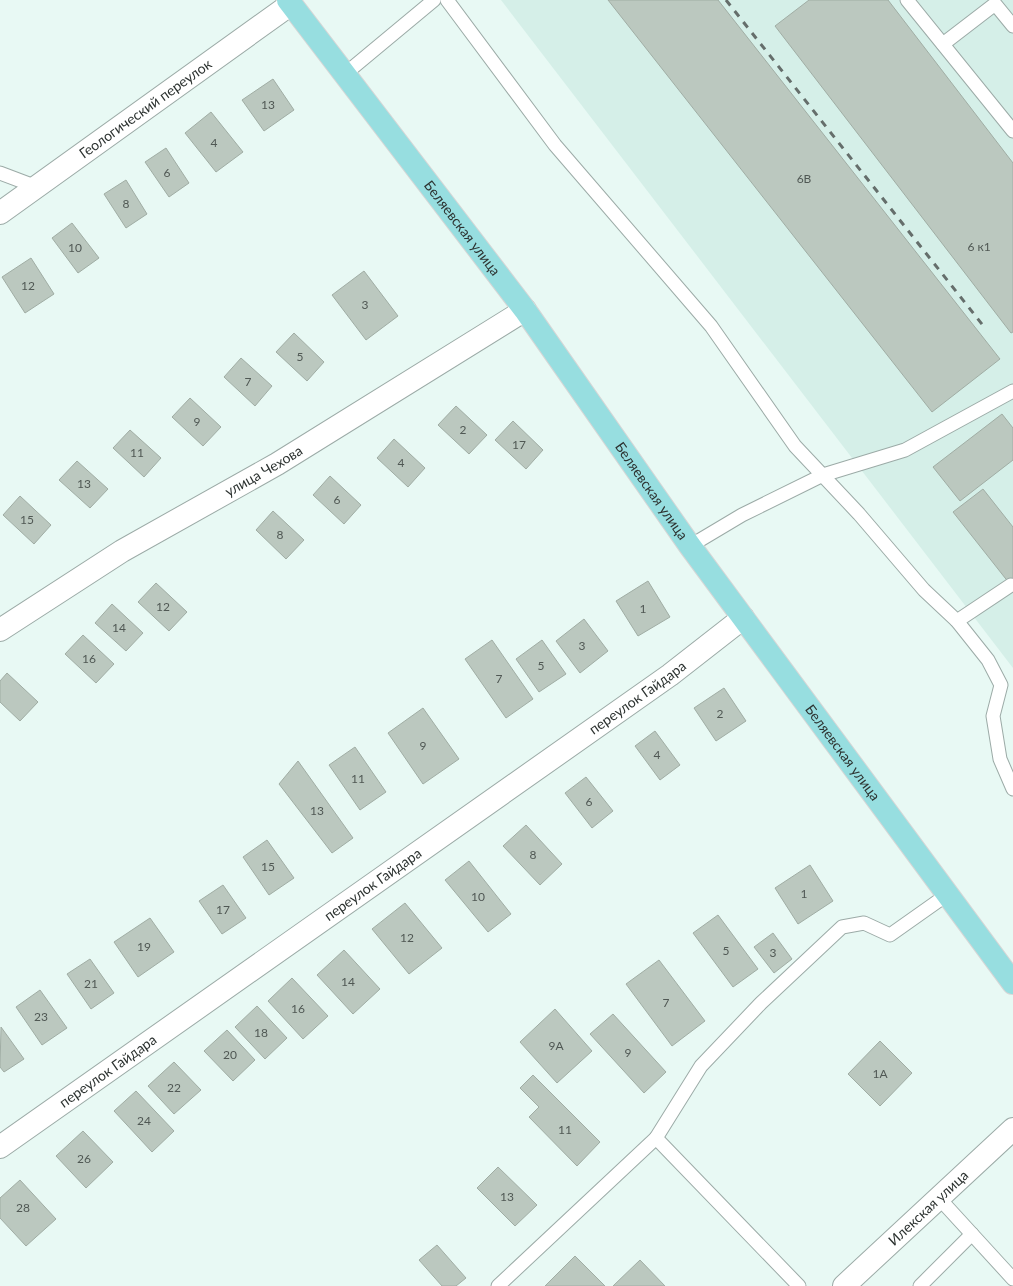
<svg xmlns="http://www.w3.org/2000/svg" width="1013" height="1286" viewBox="0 0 1013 1286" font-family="Lato,sans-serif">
	<rect width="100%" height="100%" fill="#e8f9f4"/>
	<polygon fill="#d5efe8" points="501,0 1013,0 1013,668"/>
	<g fill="#bbc8bf" stroke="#a0ada4">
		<polygon points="608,0 718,0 1000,359 932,412"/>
		<polygon points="809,0 888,0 1013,163 1013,332 1011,333 775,26"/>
		<polygon points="273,79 294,110 264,131 242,100"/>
		<polygon points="211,112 243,152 216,172 185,133"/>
		<polygon points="166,148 189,183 169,197 145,162"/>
		<polygon points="126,180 147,214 126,228 104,194"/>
		<polygon points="72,223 99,258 78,273 52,238"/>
		<polygon points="31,258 54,294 25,313 2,277"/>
		<polygon points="364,271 398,316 366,340 332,295"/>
		<polygon points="294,333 324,362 307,381 276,352"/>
		<polygon points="241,358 272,386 255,406 224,377"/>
		<polygon points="190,398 221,427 203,446 172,417"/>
		<polygon points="456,406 487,435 469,454 438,425"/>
		<polygon points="1002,414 1013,428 1013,460 960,501 933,467"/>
		<polygon points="513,421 543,450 526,469 495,440"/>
		<polygon points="130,430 161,458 144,477 113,448"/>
		<polygon points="394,439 425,468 408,487 377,458"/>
		<polygon points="77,461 108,489 90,508 59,480"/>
		<polygon points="330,476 361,505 344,524 313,495"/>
		<polygon points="983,489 1013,527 1013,588 953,512"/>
		<polygon points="20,496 51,525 34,544 3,515"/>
		<polygon points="273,511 304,540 286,559 256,530"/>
		<polygon points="648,581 670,617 638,636 616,601"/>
		<polygon points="156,583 187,612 169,631 138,602"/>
		<polygon points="112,604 143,633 126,651 95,623"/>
		<polygon points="584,619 608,651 580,673 556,641"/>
		<polygon points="83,635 114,664 96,683 65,654"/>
		<polygon points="492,640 533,699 506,718 465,659"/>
		<polygon points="542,640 566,674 539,692 516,659"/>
		<polygon points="7,673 38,702 20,721 0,702 0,681"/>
		<polygon points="724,688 746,721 716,741 694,708"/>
		<polygon points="423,708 459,759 423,784 388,733"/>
		<polygon points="655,731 680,765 660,780 635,746"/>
		<polygon points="355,747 386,792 360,810 329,765"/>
		<polygon points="298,761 353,838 332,853 279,784"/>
		<polygon points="586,777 613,811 592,828 565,793"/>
		<polygon points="526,825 562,864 540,885 503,846"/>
		<polygon points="267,840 294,878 269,895 243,857"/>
		<polygon points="469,861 511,914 488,932 445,880"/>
		<polygon points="810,865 833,901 798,924 775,888"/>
		<polygon points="223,885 246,918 222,934 199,901"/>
		<polygon points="405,903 442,948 409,974 372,929"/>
		<polygon points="718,915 758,969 733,987 693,933"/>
		<polygon points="150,918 174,952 138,977 114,942"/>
		<polygon points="773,933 792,959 774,973 754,947"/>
		<polygon points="344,950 380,989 353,1014 317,975"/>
		<polygon points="90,959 114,993 91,1009 67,974"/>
		<polygon points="659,960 705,1021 672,1046 626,984"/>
		<polygon points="292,978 328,1016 303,1039 268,1001"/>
		<polygon points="40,990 67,1028 42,1045 16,1007"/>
		<polygon points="257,1006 287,1038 265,1059 235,1027"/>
		<polygon points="555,1009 592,1051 557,1083 520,1042"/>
		<polygon points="613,1014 666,1072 644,1093 590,1034"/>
		<polygon points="1,1027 24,1059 4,1072 0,1067"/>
		<polygon points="227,1030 255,1060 233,1081 204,1051"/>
		<polygon points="880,1041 912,1073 880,1106 848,1074"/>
		<polygon points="174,1062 201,1090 174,1114 148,1086"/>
		<polygon points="533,1075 600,1142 577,1166 529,1117 539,1107 520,1088"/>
		<polygon points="136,1091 174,1131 152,1152 114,1111"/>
		<polygon points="83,1131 113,1162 86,1188 56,1156"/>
		<polygon points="498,1167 537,1205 515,1226 477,1188"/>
		<polygon points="20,1180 56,1219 26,1246 0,1218 0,1198"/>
		<polygon points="437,1245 466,1278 456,1286 442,1286 419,1260"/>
		<polygon points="575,1256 605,1286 545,1286"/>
		<polygon points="640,1260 665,1286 613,1286"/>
	</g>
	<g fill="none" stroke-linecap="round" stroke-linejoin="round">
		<defs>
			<g id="lane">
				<polyline points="447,0 555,145 711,326 795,446 859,514 924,590 957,621 988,660 1001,685 993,716 1000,759 1013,789"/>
				<polyline points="907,0 1013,131"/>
				<polyline points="943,44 995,4 1013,26"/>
				<polyline points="345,74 434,0"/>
				<polyline points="0,173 37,187"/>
				<polyline points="690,546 742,515 823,475 905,450 1013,391"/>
				<polyline points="957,621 1011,585"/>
				<polyline points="656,1138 799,1286"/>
				<polyline points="938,1197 1013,1279"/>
				<polyline points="498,1286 656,1138 701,1066 761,1003 842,927 864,923 890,935 948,894"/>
				<polyline points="920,1286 972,1234"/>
			</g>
			<g id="street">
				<path id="s1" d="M0,213L291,4"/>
				<path id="s2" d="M0,630L122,551L277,464L525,310"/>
				<path id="s3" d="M0,1147L670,675L743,618"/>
			</g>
			<g id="secondary">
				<path id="s4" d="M844,1286L1013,1129"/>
			</g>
			<g id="primary">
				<path id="s5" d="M288,0L525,310L690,546L1013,983"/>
			</g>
		</defs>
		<use href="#lane" stroke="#9caba7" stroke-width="15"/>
		<use href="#street" stroke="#9caba7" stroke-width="24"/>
		<use href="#secondary" stroke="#9caba7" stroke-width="24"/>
		<use href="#primary" stroke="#d5d6d6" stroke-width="24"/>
		<use href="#lane" stroke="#fff" stroke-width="13"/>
		<use href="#street" stroke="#fff" stroke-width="22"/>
		<use href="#secondary" stroke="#fff" stroke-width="22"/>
		<use href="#primary" stroke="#97dee0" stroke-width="22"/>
		<polyline stroke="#656e6b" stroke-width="3" stroke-dasharray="7 7" stroke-linecap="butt" points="726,0 985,328"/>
	</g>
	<g text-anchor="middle" stroke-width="3" stroke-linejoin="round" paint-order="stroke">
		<g font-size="12" fill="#505854">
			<text x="268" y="109">13</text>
			<text x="214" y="147">4</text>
			<text x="167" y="177">6</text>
			<text x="804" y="183">6В</text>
			<text x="126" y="208">8</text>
			<text x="979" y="251">6 к1</text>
			<text x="75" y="252">10</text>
			<text x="28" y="290">12</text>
			<text x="365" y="309">3</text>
			<text x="300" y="361">5</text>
			<text x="248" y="386">7</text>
			<text x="197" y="426">9</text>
			<text x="463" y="434">2</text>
			<text x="519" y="449">17</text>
			<text x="137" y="457">11</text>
			<text x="401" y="467">4</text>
			<text x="84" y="488">13</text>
			<text x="337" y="504">6</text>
			<text x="27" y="524">15</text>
			<text x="280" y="539">8</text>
			<text x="163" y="611">12</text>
			<text x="643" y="613">1</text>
			<text x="119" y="632">14</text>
			<text x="582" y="650">3</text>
			<text x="89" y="663">16</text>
			<text x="541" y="670">5</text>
			<text x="499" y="683">7</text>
			<text x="720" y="718">2</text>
			<text x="423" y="750">9</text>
			<text x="657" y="759">4</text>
			<text x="358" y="783">11</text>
			<text x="589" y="806">6</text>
			<text x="317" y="815">13</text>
			<text x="533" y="859">8</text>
			<text x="268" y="871">15</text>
			<text x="804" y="898">1</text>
			<text x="478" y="901">10</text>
			<text x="223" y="914">17</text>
			<text x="407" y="942">12</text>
			<text x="144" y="951">19</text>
			<text x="726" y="955">5</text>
			<text x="773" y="957">3</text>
			<text x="348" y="986">14</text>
			<text x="91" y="988">21</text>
			<text x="666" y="1007">7</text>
			<text x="298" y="1013">16</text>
			<text x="41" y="1021">23</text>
			<text x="261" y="1037">18</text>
			<text x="556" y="1050">9А</text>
			<text x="628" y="1057">9</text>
			<text x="230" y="1059">20</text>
			<text x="880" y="1078">1А</text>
			<text x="174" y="1092">22</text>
			<text x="144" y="1125">24</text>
			<text x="565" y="1134">11</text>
			<text x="84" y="1163">26</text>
			<text x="507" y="1201">13</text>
			<text x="23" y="1212">28</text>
		</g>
		<g font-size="14" fill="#2d3331" stroke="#fff">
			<text dy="5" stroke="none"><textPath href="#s1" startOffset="179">Геологический переулок</textPath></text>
			<text dy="5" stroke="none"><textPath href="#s5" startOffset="287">Беляевская улица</textPath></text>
			<text dy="5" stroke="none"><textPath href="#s2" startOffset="308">улица Чехова</textPath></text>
			<text dy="5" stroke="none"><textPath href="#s5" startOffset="611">Беляевская улица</textPath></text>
			<text dy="5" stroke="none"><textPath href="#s3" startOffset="780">переулок Гайдара</textPath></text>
			<text dy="5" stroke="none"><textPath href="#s5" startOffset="935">Беляевская улица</textPath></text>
			<text dy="5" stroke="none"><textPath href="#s3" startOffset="456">переулок Гайдара</textPath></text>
			<text dy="5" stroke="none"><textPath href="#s3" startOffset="132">переулок Гайдара</textPath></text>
			<text dy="5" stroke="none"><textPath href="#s4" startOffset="115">Илекская улица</textPath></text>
		</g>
	</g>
</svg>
